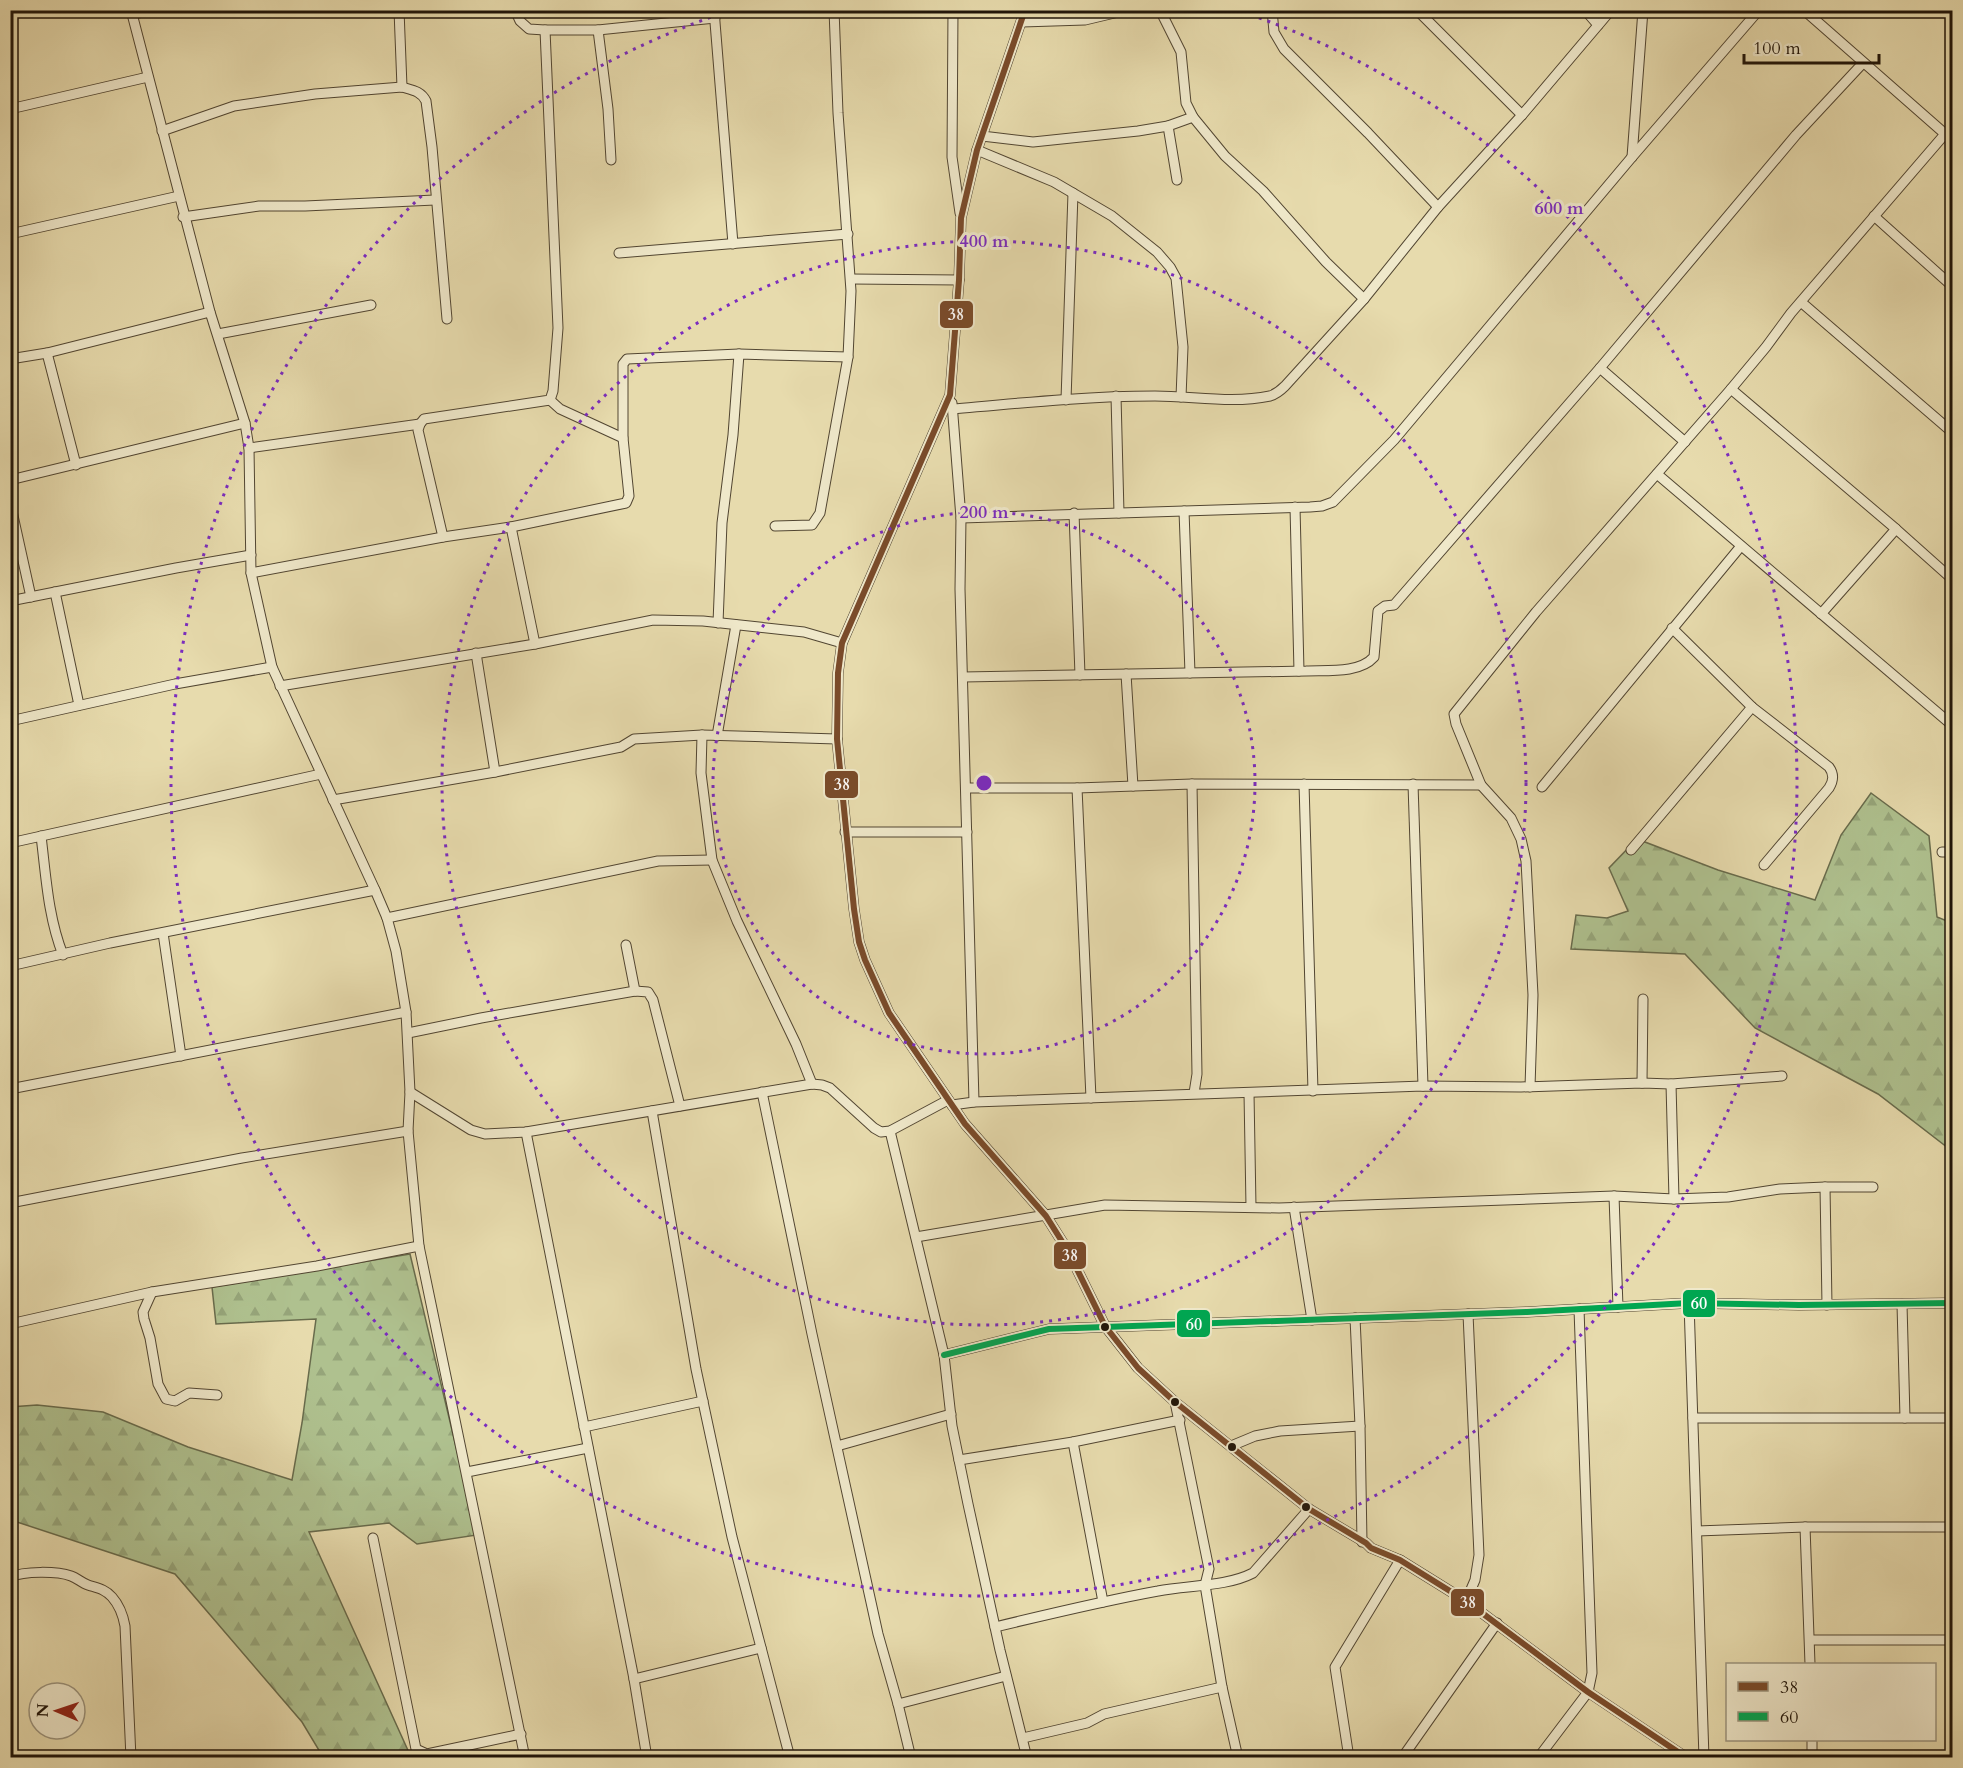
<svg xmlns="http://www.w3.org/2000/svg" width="1963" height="1768" viewBox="0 0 1963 1768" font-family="Cardo,serif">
	<defs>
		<pattern id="forest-firs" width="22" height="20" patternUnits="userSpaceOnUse" patternTransform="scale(1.5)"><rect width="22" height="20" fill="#afc18f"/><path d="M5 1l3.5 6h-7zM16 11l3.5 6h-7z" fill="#96a57a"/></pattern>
	</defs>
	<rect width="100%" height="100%" fill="#e7dbad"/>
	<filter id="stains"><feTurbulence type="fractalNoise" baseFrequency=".00333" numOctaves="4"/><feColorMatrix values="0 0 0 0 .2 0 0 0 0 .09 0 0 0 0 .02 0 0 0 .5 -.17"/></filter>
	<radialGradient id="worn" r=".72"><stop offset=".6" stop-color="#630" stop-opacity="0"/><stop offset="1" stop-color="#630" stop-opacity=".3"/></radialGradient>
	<g fill="url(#forest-firs)" stroke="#686b4c" stroke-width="1.5">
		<polygon points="1871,793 1929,836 1937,917 1952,923 1952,1151 1878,1094 1755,1028 1685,954 1571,949 1576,915 1607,918 1628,911 1609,868 1637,839 1718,870 1815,900 1841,835"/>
		<polygon points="410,1254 477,1535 417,1544 389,1523 309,1532 411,1757 323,1757 302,1722 175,1574 17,1522 11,1523 10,1407 37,1405 103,1412 188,1447 292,1480 302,1423 316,1319 216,1324 212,1287"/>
	</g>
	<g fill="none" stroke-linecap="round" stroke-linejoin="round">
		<defs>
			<g id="minor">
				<polyline points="131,10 210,312 245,423 249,448 251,573 272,667 375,890 387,918 396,951 406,1012 410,1092 408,1131 419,1246 525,1758"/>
				<polyline points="399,10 402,87"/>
				<polyline points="515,10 520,21 529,29 545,30 598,30 715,18"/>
				<polyline points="714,10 733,244"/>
				<polyline points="953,10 952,157 960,213"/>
				<polyline points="1025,10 977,150 961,218 959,280 950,395 842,643 838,673 837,739 854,909 859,942 865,960 889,1013 965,1124 1046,1216 1068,1251 1105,1326 1138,1368 1175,1402 1309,1509 1366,1543 1371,1548 1400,1560 1466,1601 1588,1692 1687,1758"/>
				<polyline points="1272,10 1274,32 1284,49 1368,133 1438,207"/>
				<polyline points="1417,10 1522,115"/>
				<polyline points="1585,10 1598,25"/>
				<polyline points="1804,10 1952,140"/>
				<polyline points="132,14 154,10"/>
				<polyline points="1022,22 1085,20 1127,10"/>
				<polyline points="598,30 608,109 611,160"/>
				<polyline points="10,109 148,77"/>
				<polyline points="1168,126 1177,180"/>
				<path d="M162,131L234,106L315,94L402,87C412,90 421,91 426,101L432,147L447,319"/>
				<polyline points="982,136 1033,142 1138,131 1168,126 1193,117"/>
				<polyline points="977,150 1054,182 1112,216 1157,252 1170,267 1176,278 1183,347 1181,397"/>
				<polyline points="1632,157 1643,10"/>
				<polyline points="1874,216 1952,286"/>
				<polyline points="183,217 259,206 305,206 435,200"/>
				<polyline points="10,234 179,196"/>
				<polyline points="619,253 848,234"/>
				<polyline points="851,279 959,280"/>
				<polyline points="1364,299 1438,207 1522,115 1611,10"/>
				<polyline points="1801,302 1952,432"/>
				<polyline points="218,334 371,305"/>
				<polyline points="47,353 76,465"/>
				<polyline points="10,359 47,353 210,312"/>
				<polyline points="1600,368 1685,442"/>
				<polyline points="1731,389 1896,529 1952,579"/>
				<polyline points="1116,396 1119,513"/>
				<polyline points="550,400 560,409 623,438"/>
				<polyline points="1066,400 1073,193"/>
				<polyline points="952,403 961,518 960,589 974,1102"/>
				<path d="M953,409C1020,403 1088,396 1155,396C1193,396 1232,404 1270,396C1276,394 1280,391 1285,386L1364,299L1326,262L1263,191L1225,156L1193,117L1186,103L1181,52L1160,10"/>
				<polyline points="249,448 420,424"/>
				<polyline points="1657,474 1952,725"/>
				<polyline points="10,480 245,423"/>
				<polyline points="10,502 31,597"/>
				<polyline points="1295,507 1299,671"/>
				<polyline points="1184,511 1190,673"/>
				<polyline points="1074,513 1080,675"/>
				<polyline points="961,518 1310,507 1322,506 1333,502 1394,440 1632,157 1759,10"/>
				<polyline points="775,526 812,525 820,513 848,357 851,291 838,113 834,10"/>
				<polyline points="511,527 535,644"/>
				<polyline points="443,537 418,430 420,424 424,419 550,400 553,391 558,328 545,30"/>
				<polyline points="251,573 443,537 511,527 626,503 629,496 623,438 623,364 627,359 739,354 848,357"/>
				<polyline points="55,592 79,705"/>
				<polyline points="10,601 176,568 251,555"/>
				<polyline points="1821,614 1896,529"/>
				<polyline points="718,623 722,523 733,435 739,354"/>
				<path d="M1672,628L1752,707L1829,767C1834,774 1834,780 1829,788L1764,865"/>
				<polyline points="476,653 495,772"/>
				<polyline points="1126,674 1133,786"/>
				<path d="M963,677L1306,671C1326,670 1359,674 1374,657L1378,611L1385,606L1394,605L1600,368L1796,135L1863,63"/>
				<polyline points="280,686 535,644 653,620 703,621 804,632 842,643"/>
				<polyline points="10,721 175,684 272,667"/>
				<polyline points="702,735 701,773 712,860 737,921 796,1044 812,1084"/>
				<polyline points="717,736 736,625"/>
				<polyline points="1192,784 1197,1074 1194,1093"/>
				<polyline points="1304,784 1313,1091"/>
				<polyline points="1413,784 1423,1086"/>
				<polyline points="1542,787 1741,546"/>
				<polyline points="966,788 1077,788 1192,784 1481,785"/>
				<polyline points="1077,788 1091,1098"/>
				<polyline points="333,800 495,772 621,747 634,739 702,735 837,739"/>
				<polyline points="845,832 967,832"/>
				<path d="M41,836C46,876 48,917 63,955"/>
				<polyline points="10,843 321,774"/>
				<polyline points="1631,850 1752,707"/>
				<polyline points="1942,852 1952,852"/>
				<polyline points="387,918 658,861 712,860"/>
				<polyline points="163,933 181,1056"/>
				<polyline points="626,945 635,991"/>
				<polyline points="10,966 110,943 375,890"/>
				<polyline points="408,1033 481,1018 635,991 648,992 653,1000 680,1106"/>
				<polyline points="1642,1083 1643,999"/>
				<polyline points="1671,1084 1674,1199"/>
				<polyline points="1530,1087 1533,995 1526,861 1521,839 1511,818 1481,785 1456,724 1454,714 1536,612 1731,389 1766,347 1791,313 1945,134"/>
				<polyline points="10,1089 406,1012"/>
				<polyline points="410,1092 471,1130 485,1134 526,1132 812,1084 822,1085 830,1088 874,1128 881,1132 890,1131 948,1100"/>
				<polyline points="762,1092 812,1334 878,1634 898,1704 911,1758"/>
				<polyline points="1249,1093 1251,1207"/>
				<polyline points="952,1105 974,1102 1423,1086 1521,1087 1642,1083 1671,1084 1782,1076"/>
				<polyline points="652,1111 696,1369 732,1537 790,1758"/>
				<polyline points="890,1131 944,1355 952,1426 968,1504 1000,1650 1027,1758"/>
				<polyline points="526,1132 634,1679 647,1758"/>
				<polyline points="1825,1187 1827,1305"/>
				<polyline points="1614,1196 1618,1307"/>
				<polyline points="10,1203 242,1158 408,1131"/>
				<polyline points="1294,1207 1312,1320"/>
				<polyline points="916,1237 1105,1205 1279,1208 1614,1196 1674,1199 1728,1197 1780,1189 1825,1187 1873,1187"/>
				<polyline points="152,1292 143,1312 144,1319 150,1338 158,1384 166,1399 175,1401 189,1393 217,1395"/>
				<polyline points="1689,1303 1704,1758"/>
				<polyline points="1902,1304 1905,1418"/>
				<polyline points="1355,1318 1360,1426 1362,1542"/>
				<polyline points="10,1324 152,1292 317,1266 419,1246"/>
				<polyline points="944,1355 1049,1329 1527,1312 1689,1303 1799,1305 1952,1303"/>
				<polyline points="1175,1402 1209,1569 1205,1585 1222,1687 1238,1758"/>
				<polyline points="1693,1418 1952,1418"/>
				<polyline points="584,1427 703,1401"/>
				<polyline points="1073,1442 1103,1602"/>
				<polyline points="837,1446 951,1414"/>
				<polyline points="1231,1446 1255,1436 1280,1431 1360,1426"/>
				<polyline points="959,1460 1073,1442 1180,1420"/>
				<polyline points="467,1472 588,1448"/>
				<polyline points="1805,1527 1810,1664"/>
				<polyline points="1697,1531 1805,1527 1952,1527"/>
				<polyline points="373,1538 416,1749 427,1754 521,1734"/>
				<path d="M10,1577C24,1571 57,1571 71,1576C77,1578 82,1583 88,1585C97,1588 105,1589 112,1597C120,1606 123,1615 125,1626L131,1758"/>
				<polyline points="1466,1601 1475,1580 1479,1555 1468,1314"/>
				<path d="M995,1627C1049,1614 1103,1601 1158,1591C1187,1585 1226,1587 1253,1573L1309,1509"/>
				<polyline points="1810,1640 1952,1640"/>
				<polyline points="634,1679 761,1648"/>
				<polyline points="898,1704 1006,1676"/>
				<polyline points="1023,1738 1087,1723 1104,1714 1222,1687"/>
				<polyline points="1812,1740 1812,1758"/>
				<polyline points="1349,1758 1335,1667 1400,1560"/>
				<polyline points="1402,1758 1497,1623"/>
				<polyline points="1538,1758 1588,1692 1592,1673 1579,1309"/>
				<polyline points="1885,1758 1952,1756"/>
			</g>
		</defs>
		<use href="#minor" stroke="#524632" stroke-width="11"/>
		<use href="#minor" stroke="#efe8ca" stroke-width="9"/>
		<defs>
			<polyline id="bus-1" points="1025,10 977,150 961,218 959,280 950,395 842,643 838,673 837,739 854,909 859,942 865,960 889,1013 965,1124 1046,1216 1068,1251 1105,1326 1138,1368 1175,1402 1309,1509 1366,1543 1371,1548 1400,1560 1466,1601 1588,1692 1687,1758"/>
			<polyline id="bus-2" points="944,1355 1049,1329 1527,1312 1689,1303 1799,1305 1952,1303"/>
		</defs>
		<use href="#bus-1" stroke="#efe8ca" stroke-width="10"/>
		<use href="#bus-2" stroke="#efe8ca" stroke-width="10"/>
		<use href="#bus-1" stroke="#7a4b2a" stroke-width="6"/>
		<use href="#bus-2" stroke="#00a651" stroke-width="6"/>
	</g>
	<g fill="none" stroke="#7b2cbf" stroke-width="3" stroke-dasharray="3 6">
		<circle cx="984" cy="783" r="271"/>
		<circle cx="984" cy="783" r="542"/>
		<path d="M1242 12A813 813 0 1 1 726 12"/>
	</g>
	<g fill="#201509" stroke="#efe8ca" stroke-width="2">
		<circle cx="1105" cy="1327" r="5"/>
		<circle cx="1175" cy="1402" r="5"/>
		<circle cx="1232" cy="1447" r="5"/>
		<circle cx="1306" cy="1507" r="5"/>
	</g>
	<circle cx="984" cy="783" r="9" fill="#7b2cbf" stroke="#efe8ca" stroke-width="3"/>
	<g font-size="18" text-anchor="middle" font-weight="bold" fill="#7b2cbf" stroke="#efe8ca" stroke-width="6" stroke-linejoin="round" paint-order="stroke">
		<text x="1559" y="214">600 m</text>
		<text x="984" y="247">400 m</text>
		<text x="984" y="518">200 m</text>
	</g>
	<g stroke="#efe8ca" stroke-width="2">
		<rect x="939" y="300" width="35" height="29" rx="6" fill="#7a4b2a"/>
		<rect x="824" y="770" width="35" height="29" rx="6" fill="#7a4b2a"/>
		<rect x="1053" y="1241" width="34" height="29" rx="6" fill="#7a4b2a"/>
		<rect x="1682" y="1289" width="34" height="29" rx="6" fill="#00a651"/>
		<rect x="1176" y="1309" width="35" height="29" rx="6" fill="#00a651"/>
		<rect x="1450" y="1588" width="35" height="29" rx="6" fill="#7a4b2a"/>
	</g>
	<g font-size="16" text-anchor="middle" font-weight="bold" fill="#fff">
		<text x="956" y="320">38</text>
		<text x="842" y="790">38</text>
		<text x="1070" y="1261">38</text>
		<text x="1699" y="1309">60</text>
		<text x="1194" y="1330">60</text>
		<text x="1468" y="1608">38</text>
	</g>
	<rect width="1963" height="1768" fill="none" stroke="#e7dbad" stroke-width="36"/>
	<rect x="12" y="12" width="1939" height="1744" fill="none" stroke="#201509" stroke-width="3"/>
	<rect x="18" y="18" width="1927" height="1732" fill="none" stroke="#201509" stroke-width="1.5"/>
	<rect x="1726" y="1663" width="210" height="78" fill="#efe8ca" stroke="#9c947d" stroke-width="1.5"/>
	<rect x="1738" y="1682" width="30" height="9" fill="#7a4b2a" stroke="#9c947d" stroke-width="1.5"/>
	<text x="1780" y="1693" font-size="18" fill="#201509">38</text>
	<rect x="1738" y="1712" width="30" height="9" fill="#00a651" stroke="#9c947d" stroke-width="1.5"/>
	<text x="1780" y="1723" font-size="18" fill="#201509">60</text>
	<g transform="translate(57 1711) rotate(272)"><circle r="28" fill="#efe8ca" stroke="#9c947d" stroke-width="1.5"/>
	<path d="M0-4.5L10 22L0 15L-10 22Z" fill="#8f2418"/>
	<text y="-9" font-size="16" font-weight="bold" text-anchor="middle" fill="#201509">N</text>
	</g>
	<path d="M1744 54v9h135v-9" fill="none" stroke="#201509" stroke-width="3"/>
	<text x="1753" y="54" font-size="18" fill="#201509" stroke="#efe8ca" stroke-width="4.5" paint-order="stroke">100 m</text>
	<rect width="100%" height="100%" filter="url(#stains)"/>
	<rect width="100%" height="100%" fill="url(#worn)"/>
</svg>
